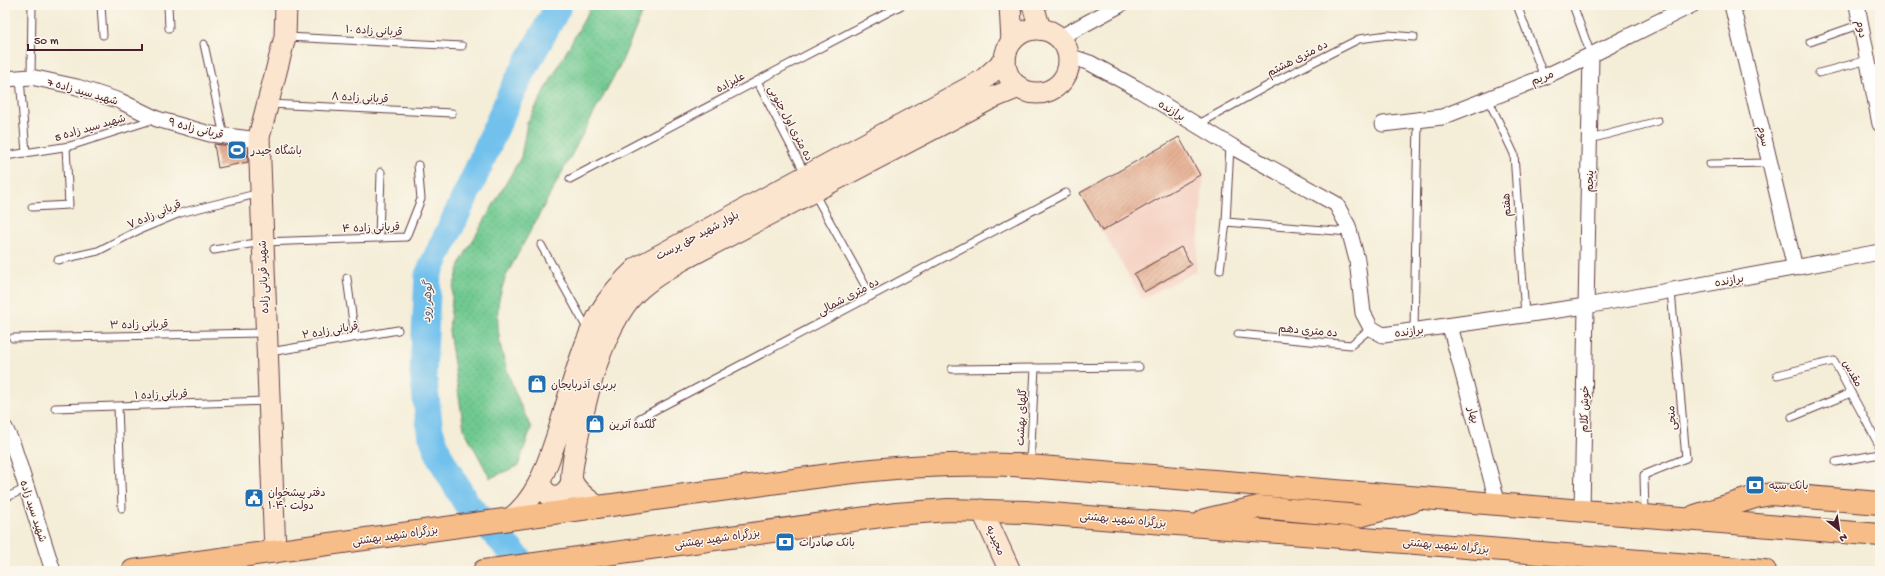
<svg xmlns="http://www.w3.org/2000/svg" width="1885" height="576" viewBox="0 0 1885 576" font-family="'Gochi Hand','Playpen Sans Arabic',sans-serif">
	<defs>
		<pattern id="park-dots" width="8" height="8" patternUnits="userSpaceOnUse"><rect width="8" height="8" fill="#70c990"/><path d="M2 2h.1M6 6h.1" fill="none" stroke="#62ac7c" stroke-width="1.8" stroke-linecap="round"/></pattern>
		<pattern id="building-hatch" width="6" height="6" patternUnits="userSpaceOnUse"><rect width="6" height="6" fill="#e5ac8e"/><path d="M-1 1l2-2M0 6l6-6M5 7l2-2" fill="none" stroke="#bc8b74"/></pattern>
	</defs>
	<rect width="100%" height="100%" fill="#fbf7ec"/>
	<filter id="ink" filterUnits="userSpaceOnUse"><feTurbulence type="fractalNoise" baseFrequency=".025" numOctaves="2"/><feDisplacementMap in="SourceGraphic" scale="8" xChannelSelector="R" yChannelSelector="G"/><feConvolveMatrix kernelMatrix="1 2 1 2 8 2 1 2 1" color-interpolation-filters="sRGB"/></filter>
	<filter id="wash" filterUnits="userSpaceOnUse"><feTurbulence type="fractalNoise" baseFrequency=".012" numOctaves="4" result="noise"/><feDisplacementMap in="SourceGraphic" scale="16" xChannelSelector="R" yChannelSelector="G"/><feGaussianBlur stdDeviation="0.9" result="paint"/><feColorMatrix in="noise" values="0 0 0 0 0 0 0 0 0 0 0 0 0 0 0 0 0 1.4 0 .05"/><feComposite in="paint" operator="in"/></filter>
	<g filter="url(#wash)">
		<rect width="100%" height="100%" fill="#f4edd7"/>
		<polygon fill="#f5d2c3" points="1179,137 1204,172 1196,271 1142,299 1080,193"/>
		<path fill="url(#park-dots)" stroke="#5d745e" d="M592,5H650L641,16L621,63L506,276C503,286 498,298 498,308C495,350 514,391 531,428L518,466L490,478L464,429L449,331L453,288L461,261L521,157L527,123Z"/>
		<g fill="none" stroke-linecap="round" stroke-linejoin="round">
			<polyline stroke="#72c1ed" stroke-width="27" points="530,571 466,503 440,457 430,431 423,373 428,275 472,182 513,89 559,5"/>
		</g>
		<g id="blocks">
			<g fill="url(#building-hatch)">
				<polygon points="1179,137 1200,175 1102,231 1080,193"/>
				<polygon points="214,144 247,148 248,162 218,168"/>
				<polygon points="1181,247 1191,265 1144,292 1134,274"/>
			</g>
		</g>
	</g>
	<g filter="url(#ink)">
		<use href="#blocks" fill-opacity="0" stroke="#643e45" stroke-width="1"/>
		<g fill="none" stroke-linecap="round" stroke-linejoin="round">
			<defs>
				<g id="lane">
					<polyline points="101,5 103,35"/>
					<polyline points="168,5 169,28"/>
					<polyline points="1517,5 1544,77"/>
					<polyline points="1573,5 1591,55"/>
					<polyline points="287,37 462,46"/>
					<polyline points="1810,42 1861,24"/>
					<polyline points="204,44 224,136"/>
					<polyline points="1819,73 1868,60"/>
					<polyline points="31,77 32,5"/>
					<polyline points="20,78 26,153"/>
					<polyline points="757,81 806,175"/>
					<polyline points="1488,99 1514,154 1525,315"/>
					<polyline points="269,104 452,113"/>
					<polyline points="1197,125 1278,80 1359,39 1388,35 1414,37"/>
					<polyline points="1590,139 1658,121"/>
					<polyline points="5,156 70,146 155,119"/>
					<polyline points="1710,164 1770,163"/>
					<polyline points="570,179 902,5"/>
					<polyline points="814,193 871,296"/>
					<polyline points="32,207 69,205 66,147"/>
					<polyline points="1226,222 1349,232"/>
					<polyline points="379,238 381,172"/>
					<polyline points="541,245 588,330"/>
					<polyline points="214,250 262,242 406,237 421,199 418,165"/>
					<polyline points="58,260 98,251 139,230 180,213 260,193"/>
					<polyline points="1220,270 1226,222 1230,146"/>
					<polyline points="347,278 355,337"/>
					<polyline points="1414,331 1418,120"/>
					<polyline points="1238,334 1351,345 1371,328"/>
					<polyline points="13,338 265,333"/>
					<polyline points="270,352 398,330"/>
					<polyline points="952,369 1139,367"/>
					<polyline points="1777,375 1834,361 1880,447"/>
					<polyline points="118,407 122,508"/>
					<polyline points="55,408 268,401"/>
					<polyline points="1792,417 1851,393"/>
					<polyline points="640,418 1066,193"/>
					<polyline points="1836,462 1880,454"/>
					<polyline points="1030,464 1035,368"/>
					<polyline points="5,498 27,488"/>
					<polyline points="1645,514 1644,475 1686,458 1671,291"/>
				</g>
				<g id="street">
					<polyline points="1732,5 1795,268"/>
					<polyline points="1857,5 1880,124"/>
					<polyline points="1059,38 1120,5"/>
					<polyline points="1069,56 1090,63 1136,88 1238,150 1336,204 1348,226 1357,260 1363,313 1371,328 1383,335 1586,306 1880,252"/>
					<polyline points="5,79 31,77 77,87 120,101 157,119 210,134 259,140"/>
					<polyline points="1383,124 1442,117 1544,77 1591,55 1692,5"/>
					<polyline points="1450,326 1498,504"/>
					<polyline points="5,428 13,445 53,571"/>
					<polyline points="1582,511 1591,55"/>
				</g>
				<g id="secondary">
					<polyline points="1010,5 1012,41"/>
					<polyline points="1033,5 1040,29"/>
					<circle cx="1037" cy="61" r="32"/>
					<path d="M540,482C546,502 566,500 572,481"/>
					<path d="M598,507C590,501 576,492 572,481C570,473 575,454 576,445C586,398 597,346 625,305C639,285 661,273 682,260L992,98L1019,87"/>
					<polyline points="982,510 1010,571"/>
					<path d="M510,519C538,498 547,465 558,433C570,394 580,350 600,313C610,295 623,281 638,267L983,80L1005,60"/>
					<polyline points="275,552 259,137 285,37 286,5"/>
				</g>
				<g id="highway">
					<polyline points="1016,465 1880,535"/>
					<polyline points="1695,516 1755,497 1771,494 1880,503"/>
					<polyline points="1205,520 1259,507 1359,516 1411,502"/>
					<path d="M133,571L844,473C906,466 967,462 1030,466"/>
					<polyline points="484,571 896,514 948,510 1026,512 1765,571"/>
				</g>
			</defs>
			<use href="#lane" stroke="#643e45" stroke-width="9"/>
			<use href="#street" stroke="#643e45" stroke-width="17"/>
			<use href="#secondary" stroke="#643e45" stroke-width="23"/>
			<use href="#highway" stroke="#643e45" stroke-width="24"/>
			<use href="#lane" stroke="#fff" stroke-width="7"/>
			<use href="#street" stroke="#fff" stroke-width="15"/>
			<use href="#secondary" stroke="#fce5cf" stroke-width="21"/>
			<use href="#highway" stroke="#f7bd88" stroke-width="22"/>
		</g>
	</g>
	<defs>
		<symbol id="stadium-square" viewBox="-11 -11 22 22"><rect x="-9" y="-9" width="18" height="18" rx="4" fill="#1f6fb2" stroke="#fbf7ec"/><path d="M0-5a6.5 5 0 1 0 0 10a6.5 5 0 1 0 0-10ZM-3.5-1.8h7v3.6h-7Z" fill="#fff"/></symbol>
		<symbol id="shop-square" viewBox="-11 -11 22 22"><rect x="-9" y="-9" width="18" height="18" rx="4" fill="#1f6fb2" stroke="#fbf7ec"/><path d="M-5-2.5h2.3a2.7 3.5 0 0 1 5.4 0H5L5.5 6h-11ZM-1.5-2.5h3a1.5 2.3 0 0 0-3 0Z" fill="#fff"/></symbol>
		<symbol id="bank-square" viewBox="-11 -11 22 22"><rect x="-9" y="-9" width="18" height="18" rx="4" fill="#1f6fb2" stroke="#fbf7ec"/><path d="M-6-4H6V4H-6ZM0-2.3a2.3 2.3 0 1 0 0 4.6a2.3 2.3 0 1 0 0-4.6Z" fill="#fff"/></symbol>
		<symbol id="civic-square" viewBox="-11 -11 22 22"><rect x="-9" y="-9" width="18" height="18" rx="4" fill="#1f6fb2" stroke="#fbf7ec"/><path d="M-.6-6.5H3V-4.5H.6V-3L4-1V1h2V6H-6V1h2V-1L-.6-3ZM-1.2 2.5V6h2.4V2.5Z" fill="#fff"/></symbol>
	</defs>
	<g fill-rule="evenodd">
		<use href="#stadium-square" x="226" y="139" width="22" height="22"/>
		<use href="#shop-square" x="526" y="373" width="22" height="22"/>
		<use href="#shop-square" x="584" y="413" width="22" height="22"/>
		<use href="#bank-square" x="1744" y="474" width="22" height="22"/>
		<use href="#civic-square" x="243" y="487" width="22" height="22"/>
		<use href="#bank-square" x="774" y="531" width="22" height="22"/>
	</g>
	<g text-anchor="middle" stroke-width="3" stroke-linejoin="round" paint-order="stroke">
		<g font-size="11" fill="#4a1f2b" stroke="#fbf7ec">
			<text transform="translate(1862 29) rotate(79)" y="4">دوم</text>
			<text transform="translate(374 30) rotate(3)" y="4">قربانی زاده ۱۰</text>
			<text transform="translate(1297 58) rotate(-27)" y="4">ده متری هشتم</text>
			<text transform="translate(1542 77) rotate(-23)" y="4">مریم</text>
			<text transform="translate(730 82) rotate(-28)" y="4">علیزاده</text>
			<text transform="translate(83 91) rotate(16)" y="4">شهید سید زاده 7</text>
			<text transform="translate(360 97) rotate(3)" y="4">قربانی زاده ۸</text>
			<text transform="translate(1172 110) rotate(32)" y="4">برازنده</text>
			<text transform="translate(791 123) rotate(62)" y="4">ده متری اول جنوبی</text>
			<text transform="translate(90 127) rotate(-16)" y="4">شهید سید زاده 5</text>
			<text transform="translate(196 128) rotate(14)" y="4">قربانی زاده ۹</text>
			<text transform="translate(1764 136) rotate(77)" y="4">سوم</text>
			<text transform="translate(1589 181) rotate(-89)" y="4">پنجم</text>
			<text transform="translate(1506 205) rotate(-94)" y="4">هفتم</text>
			<text transform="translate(154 214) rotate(-23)" y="4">قربانی زاده ۷</text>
			<text transform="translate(371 227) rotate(-2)" y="4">قربانی زاده ۴</text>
			<text transform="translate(697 235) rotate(-28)" y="4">بلوار شهید حق پرست</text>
			<text transform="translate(263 277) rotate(-92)" y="4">شهید قربانی زاده</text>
			<text transform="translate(1729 280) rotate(-10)" y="4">برازنده</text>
			<text transform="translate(848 296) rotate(-28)" y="4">ده متری شمالی</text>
			<text transform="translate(139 324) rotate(-1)" y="4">قربانی زاده ۳</text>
			<text transform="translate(330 330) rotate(-10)" y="4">قربانی زاده ۲</text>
			<text transform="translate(1308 330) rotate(5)" y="4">ده متری دهم</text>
			<text transform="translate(1409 331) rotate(-8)" y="4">برازنده</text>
			<text transform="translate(1853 373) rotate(61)" y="4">مقدس</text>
			<text transform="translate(161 394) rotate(-2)" y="4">قربانی زاده ۱</text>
			<text transform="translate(1584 409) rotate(-89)" y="4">خوش کلام</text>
			<text transform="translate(1474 415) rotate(75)" y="4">بهار</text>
			<text transform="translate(1021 417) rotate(-87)" y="4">گلهای بهشت</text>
			<text transform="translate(1671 418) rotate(-95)" y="4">منجی</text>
			<text transform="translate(34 511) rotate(72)" y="4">شهید سید زاده</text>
			<text transform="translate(1123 519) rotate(5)" y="4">بزرگراه شهید بهشتی</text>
			<text transform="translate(395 535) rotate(-8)" y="4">بزرگراه شهید بهشتی</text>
			<text transform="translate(717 538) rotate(-8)" y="4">بزرگراه شهید بهشتی</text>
			<text transform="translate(996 540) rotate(66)" y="4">مجیدیه</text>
			<text transform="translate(1446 545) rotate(5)" y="4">بزرگراه شهید بهشتی</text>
		</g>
		<g font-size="11" fill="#4a1f2b" stroke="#fbf7ec" text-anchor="start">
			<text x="251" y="154">باشگاه حیدر</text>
			<text x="551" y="388">بربری آذربایجان</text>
			<text x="609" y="428">گلکده آترین</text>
			<text x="1769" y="489">بانک سپه</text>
			<text x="268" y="496">دفتر پیشخوان<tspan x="268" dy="13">دولت ۱۰۴۰</tspan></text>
			<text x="799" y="546">بانک صادرات</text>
		</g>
		<g font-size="12" font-style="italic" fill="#565065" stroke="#fbf7ec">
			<text transform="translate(427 302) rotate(-87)" y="4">گوهر رود</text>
		</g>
	</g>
	<rect width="1885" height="576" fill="none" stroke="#fbf7ec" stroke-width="20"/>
	<g transform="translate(1839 530) rotate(150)" stroke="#fbf7ec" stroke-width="3" paint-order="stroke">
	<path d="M0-3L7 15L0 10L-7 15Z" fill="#4a1f2b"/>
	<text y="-6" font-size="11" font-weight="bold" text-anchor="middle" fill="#4a1f2b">N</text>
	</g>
	<path d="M28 44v6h114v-6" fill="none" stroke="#4a1f2b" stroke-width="2"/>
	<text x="34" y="44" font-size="12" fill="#4a1f2b" stroke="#fbf7ec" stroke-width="3" paint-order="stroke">50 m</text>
</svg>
